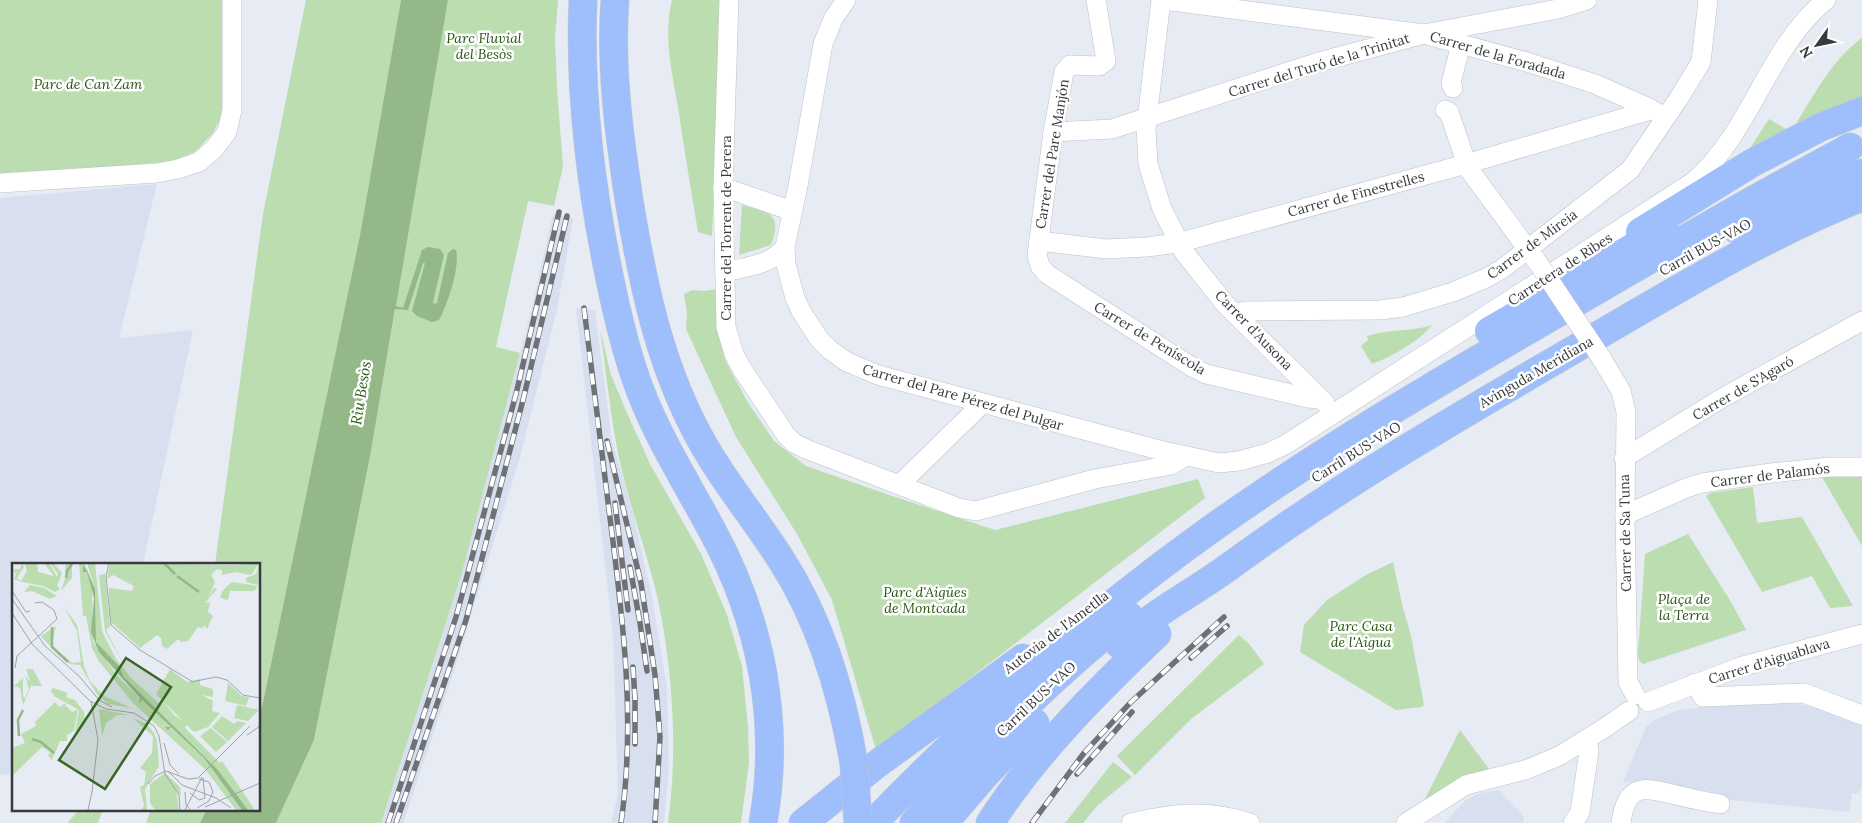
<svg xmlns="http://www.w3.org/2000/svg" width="1862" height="823" viewBox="0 0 1862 823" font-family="Lora,serif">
	<rect width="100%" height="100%" fill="#e6ebf4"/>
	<g fill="#d8e0f0">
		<polygon points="157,184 119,338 193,330 143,564 14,564 14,774 0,775 0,198"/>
		<polygon points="553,214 573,218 558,305 520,457 446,696 403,823 381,823 461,576 530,316"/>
		<polygon points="576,308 595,310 612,441 633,514 652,596 667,688 669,766 664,823 611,823 618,794 613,636"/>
		<polygon points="1771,702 1806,705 1847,715 1862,721 1862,785 1859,793 1852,793 1849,812 1711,798 1711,791 1623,782 1646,727 1654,720 1676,711 1702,707"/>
		<polygon points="1498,790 1523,815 1524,823 1444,823 1466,800 1480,793"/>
	</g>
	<g fill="#bbddaf">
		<polygon points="0,0 224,0 224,100 220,119 213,133 195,152 169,162 0,175"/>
		<polygon points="306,0 401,0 360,235 262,707 259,713 259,564 215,564 263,214"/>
		<polygon points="448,0 558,0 555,38 557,89 563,166 554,206 528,201 496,347 520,353 461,576 381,823 276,823 314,740 371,451"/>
		<path d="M672,0H719L717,110L712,236L698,232C691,190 684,148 678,107C672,72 663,35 672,0Z"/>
		<path d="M1862,38V106L1741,162L1769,119L1791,132C1812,99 1830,61 1862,38Z"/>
		<path d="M742,205C769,213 783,213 771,245L739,255Z"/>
		<polygon points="717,289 718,331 726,362 747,401 774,441 806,466 892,496 995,530 1198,479 1205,498 876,750 832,600 797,534 736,437 686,329 687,313 684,294 692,290 704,291"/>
		<path d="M1432,325C1420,341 1391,357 1372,364L1361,346L1368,340L1367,336C1388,329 1411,332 1432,325Z"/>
		<path d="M600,329L611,375L627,413L650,464L701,554L727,615L742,666L748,727L749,763L741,823H668C678,751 673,671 658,600C647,551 628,503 618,453C610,412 606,370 600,329Z"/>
		<polygon points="1862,476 1862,546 1822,477"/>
		<polygon points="1753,487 1757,523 1802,517 1853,606 1830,608 1812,576 1762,592 1706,496 1710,493"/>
		<polygon points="1688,534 1731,602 1746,630 1643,664 1639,660 1638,653 1645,554"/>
		<polygon points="1393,562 1402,604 1411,636 1424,705 1421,707 1396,710 1300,652 1304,625 1327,600 1366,575"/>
		<polygon points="1239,635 1250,645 1264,664 1191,719 1135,775 1117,756"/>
		<polygon points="1460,730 1489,769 1457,780 1424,801"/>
		<polygon points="1113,762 1132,777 1098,805 1083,823 1065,823"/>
		<polygon points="80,809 103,809 98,823 67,823"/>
		<polygon points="151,809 207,809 200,823 146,823"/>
	</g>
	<path fill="#94b887" d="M401,0H448L396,306L403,308L422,250L428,247L440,249L444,255L433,302L434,304L437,303L448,253L453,249L456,250C460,268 448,303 439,320L432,322L417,316L412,311L425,263H423L408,310L395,309L371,451L314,740L276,823H200L207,809H259V713L262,707L360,235Z"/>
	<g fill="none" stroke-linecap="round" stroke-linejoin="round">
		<defs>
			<g id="minor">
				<polyline points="729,0 723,187 726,327 734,354 742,369 786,435 794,443 806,449 959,508 976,511 1095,479 1171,465 1186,456"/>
				<path d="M846,0L833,19L823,44L798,186L785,247L786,264L795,298L801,311L819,339L830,350L847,362L878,375L1159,450L1219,463L1239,461L1268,453L1285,445L1693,182C1751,133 1767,48 1826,0"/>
				<polyline points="1096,0 1106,61 1099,66 1070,65 1064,72 1053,132 1037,255 1040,266 1047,274 1192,367 1206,374 1308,398 1320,399"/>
				<polyline points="1161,0 1146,128 1148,164 1162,209 1184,252 1225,304 1325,403"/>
				<polyline points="1164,0 1424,34 1527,62 1595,84 1649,108"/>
				<polyline points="1453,88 1451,83 1461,44"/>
				<polyline points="1445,110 1449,112 1468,168 1535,259"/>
				<polyline points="1053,132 1112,129 1319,62 1424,34 1558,9 1587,0"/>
				<polyline points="0,183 157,173 178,169 199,162 214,149 227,132 232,110 232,0"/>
				<polyline points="723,187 792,211"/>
				<polyline points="1039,241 1106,249 1147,247 1178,243 1466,164 1644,112 1649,108 1665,117"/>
				<path d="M725,272C748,266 769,266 785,247"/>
				<polyline points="1235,314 1246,311 1380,310 1403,307 1453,292 1486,278 1502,269 1630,170 1679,98 1701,62 1708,0"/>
				<polyline points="1600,356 1621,391 1626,412 1625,515 1628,682 1635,695"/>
				<polyline points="1624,458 1724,397 1862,321"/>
				<polyline points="900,484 983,403"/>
				<polyline points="1625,515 1686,488 1702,483 1771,473 1830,467 1862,467"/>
				<polyline points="1695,683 1703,697 1804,693 1862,715"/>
				<polyline points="1648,702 1743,666 1862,634"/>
				<path d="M1131,823C1172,813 1209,809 1250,823"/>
				<polyline points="1406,823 1466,785 1525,770 1559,756 1606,727 1629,711"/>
				<polyline points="1573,823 1580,812 1589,751 1587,739"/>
				<path d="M1621,823C1627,776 1651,790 1685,797C1696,800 1708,802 1720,804"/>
			</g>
			<g id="highway">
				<path d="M583,0C579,91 590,181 608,270C616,310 625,351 640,390C659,440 688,485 713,532C761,621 781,722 763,823"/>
				<path d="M615,0C610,66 619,134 629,200C642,279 658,359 696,431C720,477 754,517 782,561C821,622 842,693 854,764"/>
				<polyline points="1736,229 1821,189 1862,173"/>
				<polyline points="1640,232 1752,163 1821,127 1862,111"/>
				<polyline points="1489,331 1664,229"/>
				<path d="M1119,644C1153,613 1193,593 1230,566C1339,486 1456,418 1573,350C1668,295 1760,238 1862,197"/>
				<polyline points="803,823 877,764 1023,658"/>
				<path d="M873,823C976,717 1087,618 1207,532C1313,456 1425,390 1537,325C1613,281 1689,236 1766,193C1794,177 1822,163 1850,147"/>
				<path d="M914,823C980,749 1051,676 1129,616"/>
				<polyline points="944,823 985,775 1035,723"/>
				<path d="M990,823C1036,752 1096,692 1157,634"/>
			</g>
		</defs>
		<use href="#minor" stroke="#bcc1ca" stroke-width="20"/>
		<use href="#highway" stroke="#c7c8c9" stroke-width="29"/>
		<use href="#minor" stroke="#fff" stroke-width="19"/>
		<use href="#highway" stroke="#9fbffc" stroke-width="28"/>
		<defs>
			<g id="rail">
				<path d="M584,308C592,378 601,448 610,518C623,619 636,722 621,823"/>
				<polyline points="607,441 641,583 655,675 660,737 655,823"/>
				<polyline points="615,503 628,610"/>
				<polyline points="630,567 640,623 647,671"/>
				<polyline points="1191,658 1227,626"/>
				<polyline points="633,667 635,699 635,744"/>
				<polyline points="1077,774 1132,712"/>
				<polyline points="388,823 456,617 516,394 559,212"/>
				<polyline points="396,823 466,620 524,396 567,216"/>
				<polyline points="1032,823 1084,753 1130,703 1224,617"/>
			</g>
		</defs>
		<use href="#rail" stroke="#6e7176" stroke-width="5.5"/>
		<use href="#rail" stroke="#fff" stroke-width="4" stroke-dasharray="11" stroke-linecap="butt"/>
		<defs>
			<polyline id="minor-bridge" points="1536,260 1600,356"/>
			<polyline id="highway-bridge" points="854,764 858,823"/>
		</defs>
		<use href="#minor-bridge" stroke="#bcc1ca" stroke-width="20" stroke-linecap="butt"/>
		<use href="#highway-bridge" stroke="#c7c8c9" stroke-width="29" stroke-linecap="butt"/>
		<use href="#minor-bridge" stroke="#fff" stroke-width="19"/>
		<use href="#highway-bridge" stroke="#9fbffc" stroke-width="28"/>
	</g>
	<g text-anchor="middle" stroke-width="5" stroke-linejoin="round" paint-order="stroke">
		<g font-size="14" font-style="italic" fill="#265510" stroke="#fff">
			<text x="484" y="43">Parc Fluvial<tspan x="484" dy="16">del Besòs</tspan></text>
			<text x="88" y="89">Parc de Can Zam</text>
			<text x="925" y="597">Parc d'Aigües<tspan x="925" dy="16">de Montcada</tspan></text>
			<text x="1684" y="604">Plaça de<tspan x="1684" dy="16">la Terra</tspan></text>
			<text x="1361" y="631">Parc Casa<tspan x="1361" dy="16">de l'Aigua</tspan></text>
		</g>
		<g font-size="14" fill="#383a3d" stroke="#fff">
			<text transform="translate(1498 55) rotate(16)" y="5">Carrer de la Foradada</text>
			<text transform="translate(1319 65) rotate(-17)" y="5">Carrer del Turó de la Trinitat</text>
			<text transform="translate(1052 154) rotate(-81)" y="5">Carrer del Pare Manjón</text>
			<text transform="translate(1356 194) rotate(-15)" y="5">Carrer de Finestrelles</text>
			<text transform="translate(726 228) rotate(-90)" y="5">Carrer del Torrent de Perera</text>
			<text transform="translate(1532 244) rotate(-36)" y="5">Carrer de Mireia</text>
			<text transform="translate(1705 247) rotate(-29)" y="5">Carril BUS-VAO</text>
			<text transform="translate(1560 269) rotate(-33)" y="5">Carretera de Ribes</text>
			<text transform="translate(1254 330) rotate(46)" y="5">Carrer d'Ausona</text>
			<text transform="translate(1150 338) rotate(31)" y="5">Carrer de Peníscola</text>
			<text transform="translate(1536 372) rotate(-30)" y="5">Avinguda Meridiana</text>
			<text transform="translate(1743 388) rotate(-30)" y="5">Carrer de S'Agaró</text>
			<text transform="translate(963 397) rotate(16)" y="5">Carrer del Pare Pérez del Pulgar</text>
			<text transform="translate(1356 452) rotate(-32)" y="5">Carril BUS-VAO</text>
			<text transform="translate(1770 475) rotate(-7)" y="5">Carrer de Palamós</text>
			<text transform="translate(1625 533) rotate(-91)" y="5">Carrer de Sa Tuna</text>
			<text transform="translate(1056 632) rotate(-37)" y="5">Autovia de l'Ametlla</text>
			<text transform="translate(1769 661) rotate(-17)" y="5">Carrer d'Aiguablava</text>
			<text transform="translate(1036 699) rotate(-43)" y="5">Carril BUS-VAO</text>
		</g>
		<g font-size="15" font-style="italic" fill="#2d5c19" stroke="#fff">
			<text transform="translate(361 393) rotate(-81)" y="5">Riu Besòs</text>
		</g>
	</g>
	<g transform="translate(12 563)">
		<rect width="248" height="248" fill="#e6ebf4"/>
		<path d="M10,0L12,4L5,15L9,18L15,8L13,1L17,0H25L26,9L42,13L32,0H37L45,14L46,11L38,0H41L50,10L45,23L48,26L43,29L31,23L10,19L2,16L4,11L0,6H8ZM60,0V15L49,28L54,13L53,2ZM67,0H72L80,23L81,78L96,100L107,115L192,195L230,247H224L193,206L121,140L86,97L80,85L74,53H71ZM75,0H83L90,68L104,96L119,115L149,142L152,139L162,152L174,160L180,168L175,162L173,165L208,200L210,198L243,247H236L206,207L111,113L84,79L83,26ZM98,0L221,2L247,0L239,12L223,9L210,12V7L205,6L199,12L203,19L195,37L202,25L205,26L193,40L198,39L196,49L201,53L195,66L192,62L191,65L186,64L176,78L169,79L166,76L155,86L150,83L149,75L145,72L128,85L98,58L97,25L120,28L122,23L101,12L95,16ZM247,2L246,22L234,19V15L244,11ZM93,11L98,63L94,67L112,102L93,68L87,12ZM220,19L245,23V25L242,28H218L216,37L212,36L208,34L211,27ZM18,22L32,25L45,33L38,36L20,28L12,29ZM52,44L65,62L72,103L78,118L92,133L120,145L96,141L84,130L68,102L58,101L32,77L29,73L44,63L40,82L60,100L69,99L65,68ZM14,106H21L30,123H20ZM158,106L175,119L188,116V122L201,126V134L190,132L201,138L200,148L208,150L196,164L182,169L144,131ZM13,112L20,121L11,142L8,125L2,123L11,115V134L13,135L17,126ZM216,120L230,133L237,134L234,143L213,138ZM41,125L56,130L54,134L63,137L72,149L73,158L63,170L67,147L42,133L39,128ZM43,139L47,144L54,140L53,142L60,149L66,146L62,168L55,172V178H48L40,197L36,193L38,189L30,184L0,213V185L13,180L9,171L24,163L23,159ZM225,142L247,147L236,158L222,155ZM87,146L118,152H105L94,160L90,173ZM210,153L222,161L226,158L234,160L216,178L200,164ZM121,155L135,161L142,170L145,178L147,203L133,226L135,247H129L132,243L128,224L132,222L134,209L128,205L140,190L141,173ZM199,165L215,179L204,189L188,173ZM153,210L168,224L169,233L164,227L167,247H143L138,240V221Z" fill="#bbddaf"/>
		<path d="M72,0L83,26L84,79L107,103L111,113L206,207L236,247H230L192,195L159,164L156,167L153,164H159L129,136V140L127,139L128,135L87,89L79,69L82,35L75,9H71V2L75,8Z" fill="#94b887"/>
		<path fill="none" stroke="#94b887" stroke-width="2.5" d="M152,0L163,11M165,13L187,29M54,15L55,8L60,1M40,64V84L56,99M7,173L6,157L11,147M20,176L29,179L42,190"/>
		<path fill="none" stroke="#a0a4ab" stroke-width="1" d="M97,0L94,13L99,62L128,87L181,119M0,28L14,49L18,48M0,36L33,83L67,113L87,137L100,144M0,50L20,81L78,138L94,146L122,150L142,163L147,173L153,211L167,232L168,247M3,105L5,93L45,56L42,47L30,39L23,40M179,119L204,114L215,117L231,132L248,135M79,138L86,177L80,229M235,172L248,163M152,180L158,202L167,211M156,208L170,222L204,235L219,245M136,221L143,213L154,208L176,216L186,215L238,163M232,227L248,220M173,229L174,242L178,246M178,230L187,237L193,235L191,215M193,244L232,227M185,245L197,238L201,229L197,219L187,216M76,247L80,229M173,247L190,214"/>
		<path fill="#386625" fill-opacity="0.15" stroke="#386625" stroke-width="2.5" d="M114,95L159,124L93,226L47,197Z"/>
		<rect width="248" height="248" fill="none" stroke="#383a3d" stroke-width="2.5"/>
	</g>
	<g transform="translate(1817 45) rotate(237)" stroke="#ffffff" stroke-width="4" paint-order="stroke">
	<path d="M0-4L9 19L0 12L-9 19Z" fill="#383a3d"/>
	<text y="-8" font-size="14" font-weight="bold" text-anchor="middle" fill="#383a3d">N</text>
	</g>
</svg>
